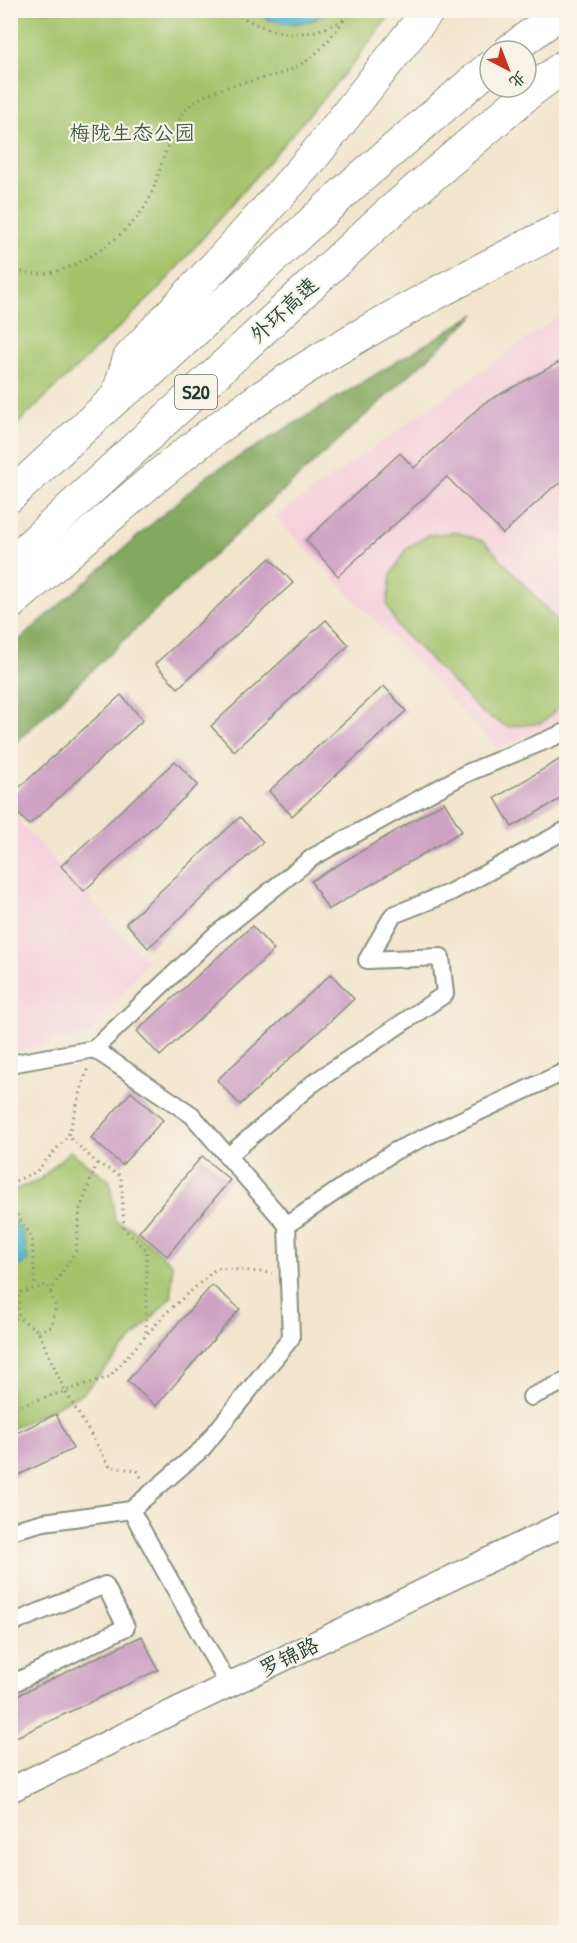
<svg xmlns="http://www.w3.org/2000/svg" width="577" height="1943" viewBox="0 0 577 1943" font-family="'Patrick Hand','LXGW WenKai TC',sans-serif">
	<rect width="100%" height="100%" fill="#f7f3e8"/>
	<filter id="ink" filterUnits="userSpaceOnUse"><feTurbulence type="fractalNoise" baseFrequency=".0167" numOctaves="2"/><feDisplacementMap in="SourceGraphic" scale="12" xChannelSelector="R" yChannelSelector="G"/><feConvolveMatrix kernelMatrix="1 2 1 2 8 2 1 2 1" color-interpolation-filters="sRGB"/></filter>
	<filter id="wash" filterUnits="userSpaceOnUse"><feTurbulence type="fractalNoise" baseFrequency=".008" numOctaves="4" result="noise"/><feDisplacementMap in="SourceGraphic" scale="24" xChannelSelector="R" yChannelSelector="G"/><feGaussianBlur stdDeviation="1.35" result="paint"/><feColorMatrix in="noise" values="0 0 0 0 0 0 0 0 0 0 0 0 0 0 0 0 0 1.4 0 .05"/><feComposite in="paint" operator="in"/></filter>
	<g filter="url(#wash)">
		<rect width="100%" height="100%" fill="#f2e5cd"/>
		<g fill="#f5cfdb">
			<polygon points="566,311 566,718 497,748 275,517"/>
			<polygon points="11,813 147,961 90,1034 11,1052"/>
		</g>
		<g fill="#a4c26a" stroke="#62804f" stroke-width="1.5">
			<polygon points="11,11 255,11 268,20 313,21 329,11 393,11 351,66 157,291 11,430"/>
			<polygon points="457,532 485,542 566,630 566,701 542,723 507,727 481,712 397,626 387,605 391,575 406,549 428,535"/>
			<polygon points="70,1151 110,1181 115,1221 131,1228 172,1264 172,1296 83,1393 11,1429 11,1191 38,1181"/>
		</g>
		<polygon fill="#83a85e" stroke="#517249" stroke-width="1.5" points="476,314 249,522 11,747 11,647 207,476"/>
		<g fill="#4cb2cb" stroke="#367880" stroke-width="1.5">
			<path d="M255,11H329C305,26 279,29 255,11Z"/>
			<polygon points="11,1218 22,1232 28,1260 11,1273"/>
		</g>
		<g id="blocks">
			<g fill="#cda2c3">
				<polygon points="567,358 567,480 552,488 503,534 447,477 338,576 306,540 400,453 414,468 484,403"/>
				<polygon points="270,558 293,583 178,688 155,664"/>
				<polygon points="326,620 349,645 234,751 211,726"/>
				<polygon points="384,686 406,711 292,816 269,791"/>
				<polygon points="121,695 143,720 29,825 10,805 10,796"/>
				<polygon points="567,755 567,795 512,827 495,798"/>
				<polygon points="175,761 198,785 84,891 61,866"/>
				<polygon points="444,802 462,831 328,910 311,881"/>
				<polygon points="240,817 263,842 148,948 126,923"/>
				<polygon points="252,926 274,950 160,1056 137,1031"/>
				<polygon points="331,974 354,999 240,1105 217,1080"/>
				<polygon points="131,1092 163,1120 122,1165 91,1138"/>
				<polygon points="202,1156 230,1180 167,1256 139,1232"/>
				<polygon points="212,1285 240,1309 156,1406 127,1381"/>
				<polygon points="56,1414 73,1449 10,1479 10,1436"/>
				<polygon points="142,1636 158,1670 10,1740 10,1699"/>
			</g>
		</g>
	</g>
	<g filter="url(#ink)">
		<use href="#blocks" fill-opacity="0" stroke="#889180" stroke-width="1.5"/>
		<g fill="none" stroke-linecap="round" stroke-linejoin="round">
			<defs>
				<g id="street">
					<polyline points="94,1049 192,1115 287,1225 291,1338 202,1449 131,1510"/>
					<polyline points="10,1064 94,1049 214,936 313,857 465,774 566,732"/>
					<polyline points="227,1157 312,1084 445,994 441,957 367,960 393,915 449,893 566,830"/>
					<polyline points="287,1225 395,1151 566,1071"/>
					<polyline points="531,1397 566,1381"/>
					<polyline points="10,1531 44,1522 131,1510 229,1686"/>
					<polyline points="10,1624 105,1585 126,1627 10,1685"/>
				</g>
				<polyline id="secondary" points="10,1790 566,1523"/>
				<g id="highway">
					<polyline points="509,51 564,10"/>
					<polyline points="117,397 129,358 233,247 313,157 429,10"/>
					<polyline points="10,496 117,397 146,376 353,184 490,67"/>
					<polyline points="10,564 382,219 532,90 566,65"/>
					<path d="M10,604C82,542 152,476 229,420C334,343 451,285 566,226"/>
				</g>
			</defs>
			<use href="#street" stroke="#889180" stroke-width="20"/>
			<use href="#secondary" stroke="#889180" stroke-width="27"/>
			<use href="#highway" stroke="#889180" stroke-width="34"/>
			<g stroke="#889180" stroke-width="3" stroke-dasharray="1.5 4.5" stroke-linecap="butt">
				<path d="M229,10C272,34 298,44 345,19"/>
				<path d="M10,269C19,271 29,274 37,274C73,275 128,235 146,205C162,176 167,122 194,102C228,78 276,84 309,59C323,49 335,31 346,18L350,10"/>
				<polyline points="97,1163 121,1176 124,1229 147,1250 146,1334"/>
				<polyline points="10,1183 36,1172 68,1136 88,1067"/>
				<polyline points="10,1205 32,1237 35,1288"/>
				<polyline points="50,1292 76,1250 80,1209 97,1163 68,1136"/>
				<polyline points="10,1321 18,1317"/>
				<polyline points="38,1331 51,1327 56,1307 47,1285 19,1293 18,1317 38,1331 65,1391 109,1377 167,1312 217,1268 272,1273"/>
				<polyline points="10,1397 19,1405"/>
				<polyline points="10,1409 65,1391 110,1467 137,1470 143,1481"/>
			</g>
			<use href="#street" stroke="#fff" stroke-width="16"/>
			<use href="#secondary" stroke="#fff" stroke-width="24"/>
			<use href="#highway" stroke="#fff" stroke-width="32"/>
		</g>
	</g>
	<g text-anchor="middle" stroke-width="4.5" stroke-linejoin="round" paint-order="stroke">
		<rect fill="#f7f3e8" stroke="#60746a" stroke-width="1.5" x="175" y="375" width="42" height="34" rx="4.5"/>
		<g font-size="20" font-weight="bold" fill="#1f3d34">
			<text x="196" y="399">S20</text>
		</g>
		<g font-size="21" fill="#405e42" stroke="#f7f3e8">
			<text x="132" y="140">梅陇生态公园</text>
		</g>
		<g font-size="21" fill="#1f3d34" stroke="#f7f3e8">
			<text transform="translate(284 310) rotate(-43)" y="7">外环高速</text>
			<text transform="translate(289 1657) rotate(-26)" y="7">罗锦路</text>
		</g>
	</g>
	<rect width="577" height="1943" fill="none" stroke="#f7f3e8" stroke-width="36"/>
	<g transform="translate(508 69) rotate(138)"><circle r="28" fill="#f7f3e8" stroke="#a1aaa0" stroke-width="1.5"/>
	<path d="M0-4.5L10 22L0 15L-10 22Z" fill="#c8321e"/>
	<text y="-9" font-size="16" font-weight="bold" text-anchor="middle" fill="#1f3d34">北</text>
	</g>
</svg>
